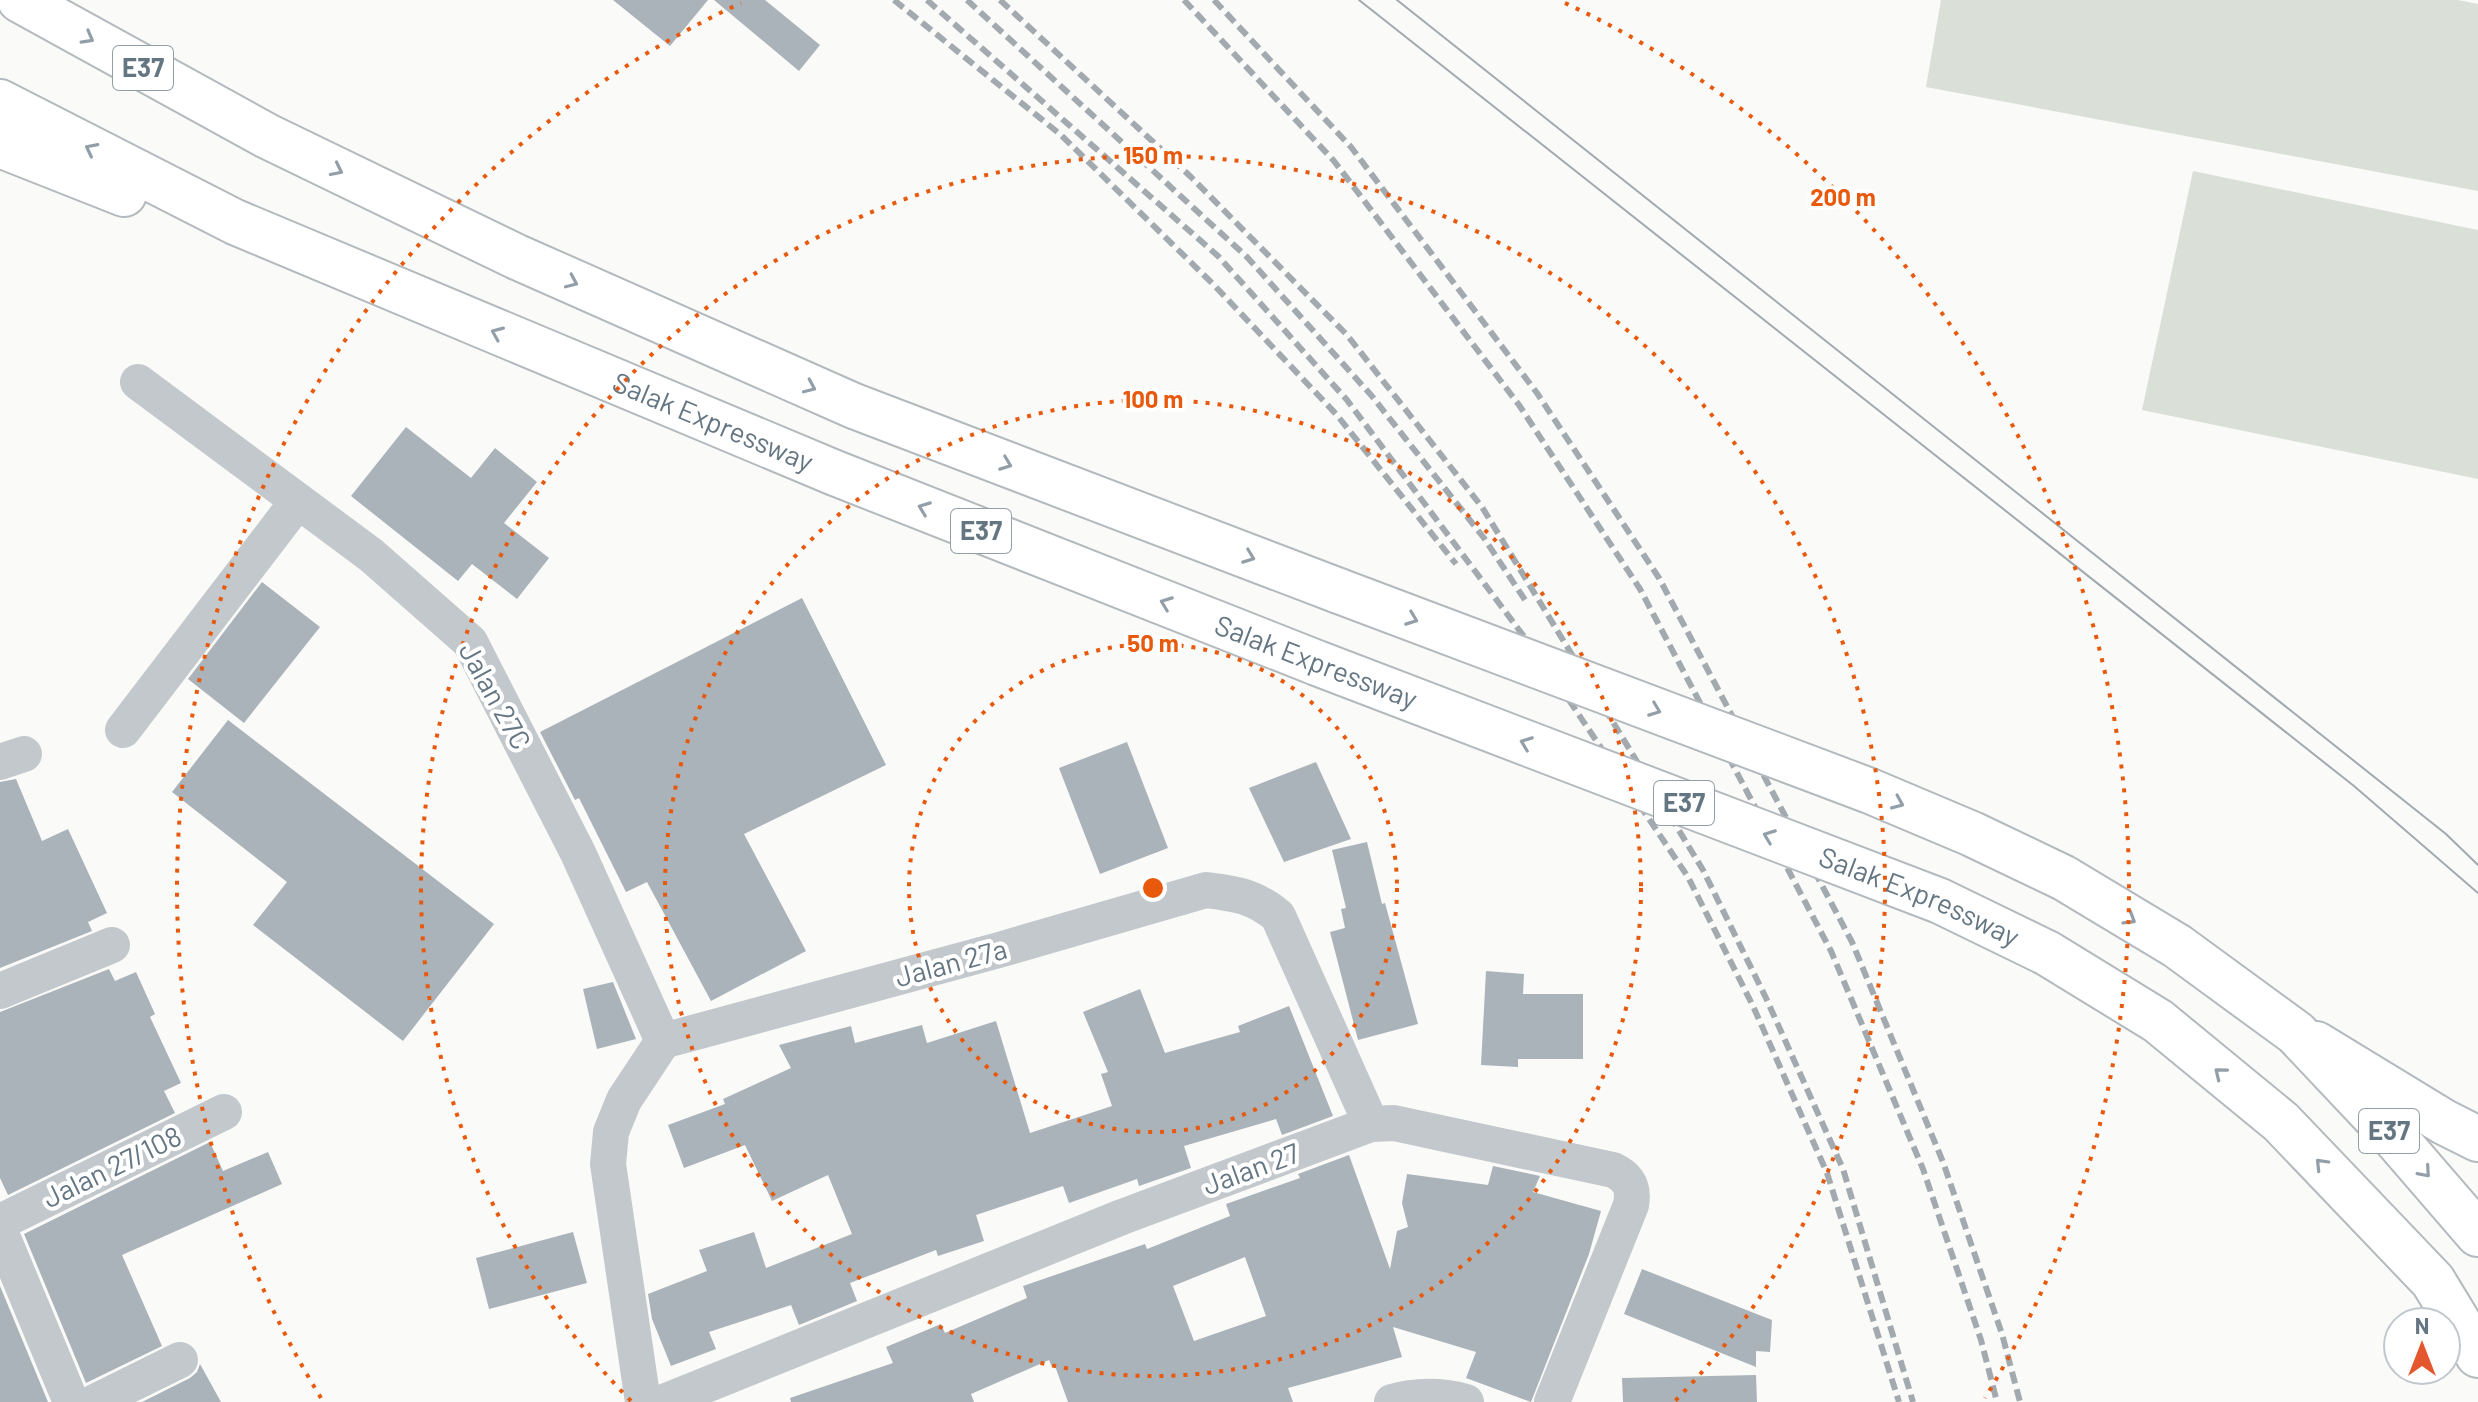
<svg xmlns="http://www.w3.org/2000/svg" width="2478" height="1402" viewBox="0 0 2478 1402" font-family="Barlow,sans-serif">
	<rect width="100%" height="100%" fill="#fafaf8"/>
	<g fill="#dadfd7">
		<polygon points="1941,0 2458,0 2478,4 2478,191 1926,87"/>
		<polygon points="2193,171 2478,230 2478,479 2142,410"/>
	</g>
	<g fill="#aab3b9" fill-rule="evenodd">
		<polygon points="613,0 708,0 670,46"/>
		<polygon points="714,0 765,0 820,45 799,71"/>
		<polygon points="406,427 471,478 495,448 537,482 504,523 549,558 517,599 472,564 458,581 351,496"/>
		<polygon points="262,582 320,627 244,723 188,679"/>
		<polygon points="802,598 886,765 744,834 806,951 711,1001 647,882 626,892 579,798 575,800 540,732"/>
		<polygon points="228,720 494,924 403,1041 253,925 287,882 172,792"/>
		<polygon points="1127,742 1168,848 1100,874 1059,768"/>
		<polygon points="1316,762 1351,839 1284,862 1249,788"/>
		<polygon points="16,779 42,841 68,829 107,913 88,922 92,931 0,968 0,782"/>
		<polygon points="1367,842 1382,904 1385,903 1418,1024 1358,1040 1330,932 1345,928 1341,909 1346,908 1332,850"/>
		<polygon points="109,969 115,981 136,972 155,1014 150,1017 181,1083 164,1091 175,1113 8,1195 0,1178 0,1012"/>
		<polygon points="1486,971 1524,974 1523,994 1583,994 1583,1059 1518,1059 1518,1067 1481,1065"/>
		<polygon points="613,982 636,1039 597,1049 583,989"/>
		<polygon points="1140,989 1165,1053 1240,1032 1238,1026 1289,1006 1333,1116 1282,1135 1276,1119 1184,1146 1191,1168 1139,1186 1137,1179 1069,1203 1063,1186 976,1215 984,1241 938,1256 936,1250 850,1283 857,1301 799,1325 791,1305 709,1332 716,1349 671,1366 652,1319 648,1294 707,1271 699,1250 754,1232 766,1268 852,1234 828,1175 772,1201 745,1145 684,1168 668,1125 725,1104 723,1099 791,1068 779,1045 851,1026 855,1043 922,1025 927,1043 996,1021 1030,1133 1112,1106 1101,1074 1108,1072 1083,1012"/>
		<polygon points="210,1142 223,1171 268,1152 282,1184 122,1255 162,1346 86,1383 24,1234"/>
		<path d="M1349,1155L1390,1269L1397,1231L1408,1227L1402,1203L1407,1174L1488,1185L1493,1166L1540,1176L1533,1192L1601,1211L1589,1254L1531,1402L1466,1378L1476,1352L1393,1327L1402,1357L1288,1388L1293,1402H1068L1055,1366L1052,1367L1049,1360L971,1394L974,1402H791L790,1398L893,1363L886,1347L941,1324L945,1333L1027,1298L1023,1286L1145,1244L1147,1249L1230,1216L1226,1204L1300,1178L1298,1174ZM1245,1257L1266,1316L1194,1341L1173,1286Z"/>
		<polygon points="573,1232 587,1283 489,1309 476,1258"/>
		<polygon points="1642,1269 1772,1320 1770,1352 1756,1351 1756,1367 1624,1314"/>
		<polygon points="0,1286 48,1402 0,1402"/>
		<polygon points="200,1364 221,1402 142,1402 190,1378 197,1372"/>
		<polygon points="1756,1375 1757,1402 1623,1402 1622,1378"/>
	</g>
	<g fill="none" stroke-linecap="round" stroke-linejoin="round">
		<defs>
			<polyline id="secondary" points="2316,1044 2444,1122 2478,1139"/>
			<g id="highway">
				<polyline points="20,0 267,136 517,257 854,406 1339,591"/>
				<path id="s1" d="M0,102L235,222L835,473L1317,663"/>
				<polyline points="0,145 124,194"/>
				<polyline points="2064,878 2177,946 2296,1033 2396,1139 2478,1234"/>
				<polyline points="2047,953 2158,1021 2281,1122 2433,1281 2478,1355"/>
			</g>
		</defs>
		<use href="#secondary" stroke="#b3babf" stroke-width="48"/>
		<use href="#highway" stroke="#b4b9bd" stroke-width="48"/>
		<g stroke="#c3c8cc" stroke-width="36">
			<polyline points="138,382 371,555 470,642 578,853 663,1041"/>
			<polyline points="123,730 298,501"/>
			<polyline points="0,762 24,754"/>
			<polyline points="0,991 112,945"/>
			<path d="M663,1041L999,950L1206,890C1237,894 1254,896 1278,916L1371,1124"/>
			<polyline points="0,1222 224,1112"/>
			<polyline points="0,1231 71,1402"/>
			<polyline points="95,1402 180,1360"/>
			<polyline points="643,1402 608,1164 611,1132 624,1100 663,1041"/>
			<path d="M664,1402L1122,1217L1371,1124L1394,1123L1613,1170C1630,1178 1634,1188 1631,1205L1552,1402"/>
			<path d="M1392,1402C1415,1395 1442,1395 1466,1402"/>
		</g>
		<use href="#secondary" stroke="#fff" stroke-width="44"/>
		<use href="#highway" stroke="#fff" stroke-width="44"/>
		<g stroke="#a2aab0" stroke-width="2">
			<polyline points="1359,0 2354,786 2478,893"/>
			<polyline points="1397,0 2446,834 2478,865"/>
		</g>
		<g stroke="#a2aab0" stroke-width="6" stroke-dasharray="12 6" stroke-linecap="butt">
			<polyline points="894,0 1061,135 1213,284 1336,414 1456,564"/>
			<polyline points="927,0 1218,256 1347,400 1546,666 1688,877 1753,1006 1827,1173 1899,1402"/>
			<polyline points="967,0 1247,257 1371,395 1484,538 1527,603"/>
			<polyline points="1000,0 1191,177 1347,335 1482,507 1703,870 1766,998 1843,1169 1913,1402"/>
			<polyline points="1184,0 1334,161 1519,405 1640,589 1831,951 1923,1169 1981,1340 1997,1402"/>
			<polyline points="1214,0 1351,147 1537,393 1659,578 1852,942 1943,1162 2002,1334 2020,1402"/>
		</g>
		<defs>
			<g id="highway-bridge">
				<polyline points="1339,591 1870,791 1972,834 2064,878"/>
				<path id="s2" d="M1317,663L1940,901L2047,953"/>
			</g>
		</defs>
		<use href="#highway-bridge" stroke="#b4b9bd" stroke-width="48" stroke-linecap="butt"/>
		<use href="#highway-bridge" stroke="#fff" stroke-width="44"/>
	</g>
	<defs><path id="oneway-chevron" d="M-2-3.5L2.5 0L-2 3.5" fill="none" stroke-width="1.6" stroke-linecap="round" stroke-linejoin="round" transform="scale(2)"/></defs>
	<g stroke="#939fa8">
		<use href="#oneway-chevron" transform="translate(88 38) rotate(29)"/>
		<use href="#oneway-chevron" transform="translate(91 149) rotate(-153)"/>
		<use href="#oneway-chevron" transform="translate(337 170) rotate(26)"/>
		<use href="#oneway-chevron" transform="translate(572 282) rotate(24)"/>
		<use href="#oneway-chevron" transform="translate(497 333) rotate(-157)"/>
		<use href="#oneway-chevron" transform="translate(810 387) rotate(24)"/>
		<use href="#oneway-chevron" transform="translate(1006 464) rotate(21)"/>
		<use href="#oneway-chevron" transform="translate(924 508) rotate(-159)"/>
		<use href="#oneway-chevron" transform="translate(1249 557) rotate(21)"/>
		<use href="#oneway-chevron" transform="translate(1166 603) rotate(-159)"/>
		<use href="#oneway-chevron" transform="translate(1412 619) rotate(21)"/>
		<use href="#oneway-chevron" transform="translate(1655 710) rotate(21)"/>
		<use href="#oneway-chevron" transform="translate(1526 743) rotate(-159)"/>
		<use href="#oneway-chevron" transform="translate(1898 803) rotate(23)"/>
		<use href="#oneway-chevron" transform="translate(1769 836) rotate(-159)"/>
		<use href="#oneway-chevron" transform="translate(2130 919) rotate(31)"/>
		<use href="#oneway-chevron" transform="translate(2220 1073) rotate(-141)"/>
		<use href="#oneway-chevron" transform="translate(2321 1164) rotate(-134)"/>
		<use href="#oneway-chevron" transform="translate(2425 1172) rotate(49)"/>
	</g>
	<g fill="none" stroke="#e8590c" stroke-width="4" stroke-dasharray="4 8">
		<circle cx="1153" cy="888" r="244"/>
		<circle cx="1153" cy="888" r="488"/>
		<path d="M631 1401A732 732 0 1 1 1675 1401"/>
		<path d="M321 1398A976 976 0 0 1 741 3M1565 3A976 976 0 0 1 1985 1398"/>
	</g>
	<g text-anchor="middle" stroke-width="8" stroke-linejoin="round" paint-order="stroke">
		<g fill="#fff" stroke="#939fa8" stroke-width="2">
			<rect x="113" y="46" width="60" height="44" rx="6"/>
			<rect x="951" y="509" width="60" height="44" rx="6"/>
			<rect x="1654" y="781" width="60" height="44" rx="6"/>
			<rect x="2359" y="1109" width="60" height="44" rx="6"/>
		</g>
		<g font-size="26" font-weight="bold" fill="#657683">
			<text x="143" y="77">E37</text>
			<text x="981" y="540">E37</text>
			<text x="1684" y="812">E37</text>
			<text x="2389" y="1140">E37</text>
		</g>
		<g font-size="28" fill="#657683" stroke="#fff">
			<text dy="10" stroke="none"><textPath href="#s1" startOffset="782">Salak Expressway</textPath></text>
			<text transform="translate(1316 662) rotate(21)" y="10">Salak Expressway</text>
			<text transform="translate(495 696) rotate(61)" y="10">Jalan 27C</text>
			<text dy="10" stroke="none"><textPath href="#s2" startOffset="646">Salak Expressway</textPath></text>
			<text transform="translate(951 963) rotate(-15)" y="10">Jalan 27a</text>
			<text transform="translate(112 1167) rotate(-26)" y="10">Jalan 27/108</text>
			<text transform="translate(1251 1169) rotate(-20)" y="10">Jalan 27</text>
		</g>
	</g>
	<circle cx="1153" cy="888" r="12" fill="#e8590c" stroke="#fff" stroke-width="4"/>
	<g font-size="24" text-anchor="middle" font-weight="bold" fill="#e8590c" stroke="#fff" stroke-width="8" stroke-linejoin="round" paint-order="stroke">
		<text x="1153" y="164">150 m</text>
		<text x="1843" y="206">200 m</text>
		<text x="1153" y="408">100 m</text>
		<text x="1153" y="652">50 m</text>
	</g>
	<g transform="translate(2422 1346)"><circle r="38" fill="#ffffff" stroke="#c1c8cd" stroke-width="2"/>
	<path d="M0-6L14 30L0 20L-14 30Z" fill="#e4572e"/>
	<text y="-12" font-size="22" font-weight="bold" text-anchor="middle" fill="#657683">N</text>
	</g>
</svg>
